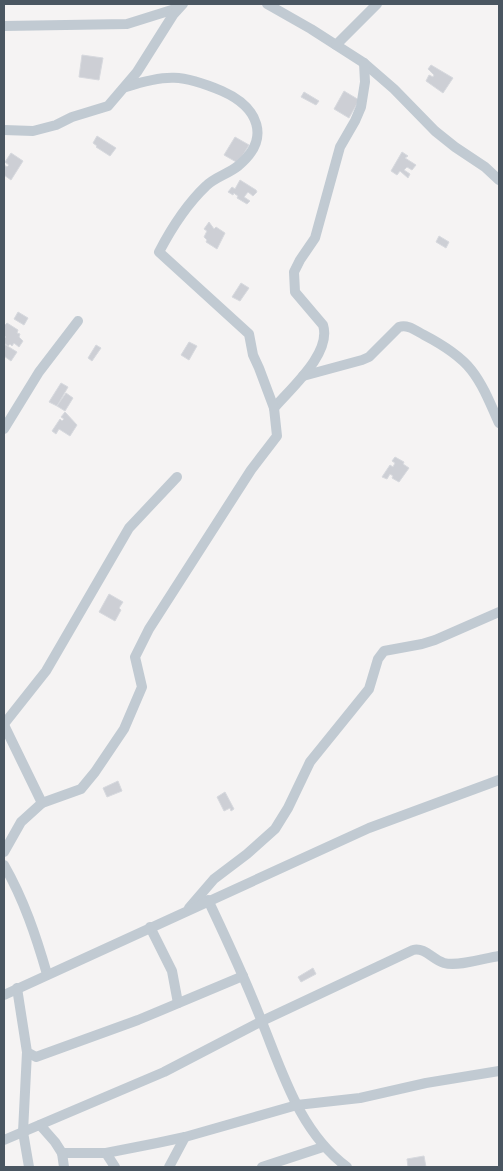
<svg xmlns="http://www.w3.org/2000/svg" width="503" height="1171" viewBox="0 0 503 1171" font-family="Quicksand,sans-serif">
	<rect width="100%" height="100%" fill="#f5f3f3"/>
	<g fill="#cdcfd5" stroke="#d7d9de">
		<polygon points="82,55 103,58 99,80 79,77"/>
		<polygon points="431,65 453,78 443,93 426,81 429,75 433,77 434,75 428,69"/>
		<polygon points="344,91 359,100 349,118 334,109"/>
		<polygon points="304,92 319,101 316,105 301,97"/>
		<polygon points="97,136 116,148 110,156 96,147 97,146 93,143"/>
		<polygon points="235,137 249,145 238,163 224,155"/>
		<polygon points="402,152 408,156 405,158 416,165 412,170 407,167 404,170 410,174 408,178 400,171 397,175 391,171"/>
		<polygon points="11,153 23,161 11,180 4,175 4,165 7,167 9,165 5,162"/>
		<polygon points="240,180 256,190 257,192 253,196 248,192 244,197 250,201 247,204 237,198 238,196 235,194 234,193 233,195 228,192 232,187 235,189"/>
		<polygon points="209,222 214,229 216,227 225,233 217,249 206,242 207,240 204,237 207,231 204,229"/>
		<polygon points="439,236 449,242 446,248 436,242"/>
		<polygon points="241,283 249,288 240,301 232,297"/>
		<polygon points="18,312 28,318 24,325 14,319"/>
		<polygon points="7,323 18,330 17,333 20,334 19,337 23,341 19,347 14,343 12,346 10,344 8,346 4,343 4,338 6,337 4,335 4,326"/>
		<polygon points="189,342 197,346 189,360 181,355"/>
		<polygon points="4,344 17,352 11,361 4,356"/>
		<polygon points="96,345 101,348 92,361 88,358"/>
		<polygon points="61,383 68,387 57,406 49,402"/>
		<polygon points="66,393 73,398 65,411 57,406"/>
		<polygon points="65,412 77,425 70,436 59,429 56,434 52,431 60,419 62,421 64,419 61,417"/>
		<polygon points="395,457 404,462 403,464 409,468 399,482 392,478 393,476 390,474 387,479 382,477 390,465 393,467 395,463 392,461"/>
		<polygon points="109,594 123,602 119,608 121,610 115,621 99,612"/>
		<polygon points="118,781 122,791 107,797 103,788"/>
		<polygon points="225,792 234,809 231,811 230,808 224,811 217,797"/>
		<polygon points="313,968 316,974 301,982 298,977"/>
		<polygon points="424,1156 426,1167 408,1167 407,1159"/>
	</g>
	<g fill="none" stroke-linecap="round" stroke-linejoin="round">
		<g stroke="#c1cad2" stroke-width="10">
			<polyline points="267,4 311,29 364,63 394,89 435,131 455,147 485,167 499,180"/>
			<polyline points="4,26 127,24 178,8"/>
			<polyline points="336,45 377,4"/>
			<polyline points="4,130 33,131 56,125 72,117 108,106 137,72 173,15 183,4"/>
			<path d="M303,376L362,360L369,357L399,327C408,324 416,331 424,335C472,360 478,375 499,423"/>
			<path d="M274,408C291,388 332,353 323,325L295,292L294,272L300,260L315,238L340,147L355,121L361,107L365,82L364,63"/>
			<polyline points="4,429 39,372 78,321"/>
			<polyline points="4,724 46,671 129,528 177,477"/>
			<polyline points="4,725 42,803"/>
			<path d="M4,852L21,822L42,803L81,789L95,772L124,729L142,687L135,657L149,629L251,470L277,436L274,408L259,368L253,355L249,334L159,252C171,229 187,204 206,186C215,177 228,174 238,166C272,138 258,107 222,91C182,74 166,74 126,87"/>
			<path d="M4,865C24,900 36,936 47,974"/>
			<path d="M208,900C227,940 246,981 262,1022C283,1074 300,1132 347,1167"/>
			<polyline points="189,908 214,879 247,854 275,829 288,808 310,762 369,689 378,659 384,651 422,644 435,640 499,612"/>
			<polyline points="150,927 172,971 178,1003"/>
			<polyline points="17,988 27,1052 36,1057 138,1020 243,976"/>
			<polyline points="4,995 369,828 499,780"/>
			<polyline points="27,1052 23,1132 29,1167"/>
			<polyline points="40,1125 55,1142 62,1153 106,1153 157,1143 185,1137 297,1105 360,1098 426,1083 499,1071"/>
			<path d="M4,1140L164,1072L262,1021L413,950C425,947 433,960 444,963C458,967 485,958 499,956"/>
			<polyline points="62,1153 64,1167"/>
			<polyline points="106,1153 115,1167"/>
			<polyline points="169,1167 185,1137"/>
			<polyline points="262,1167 323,1147"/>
		</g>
	</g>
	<rect width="503" height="1171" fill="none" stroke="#4a5661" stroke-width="10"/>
</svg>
